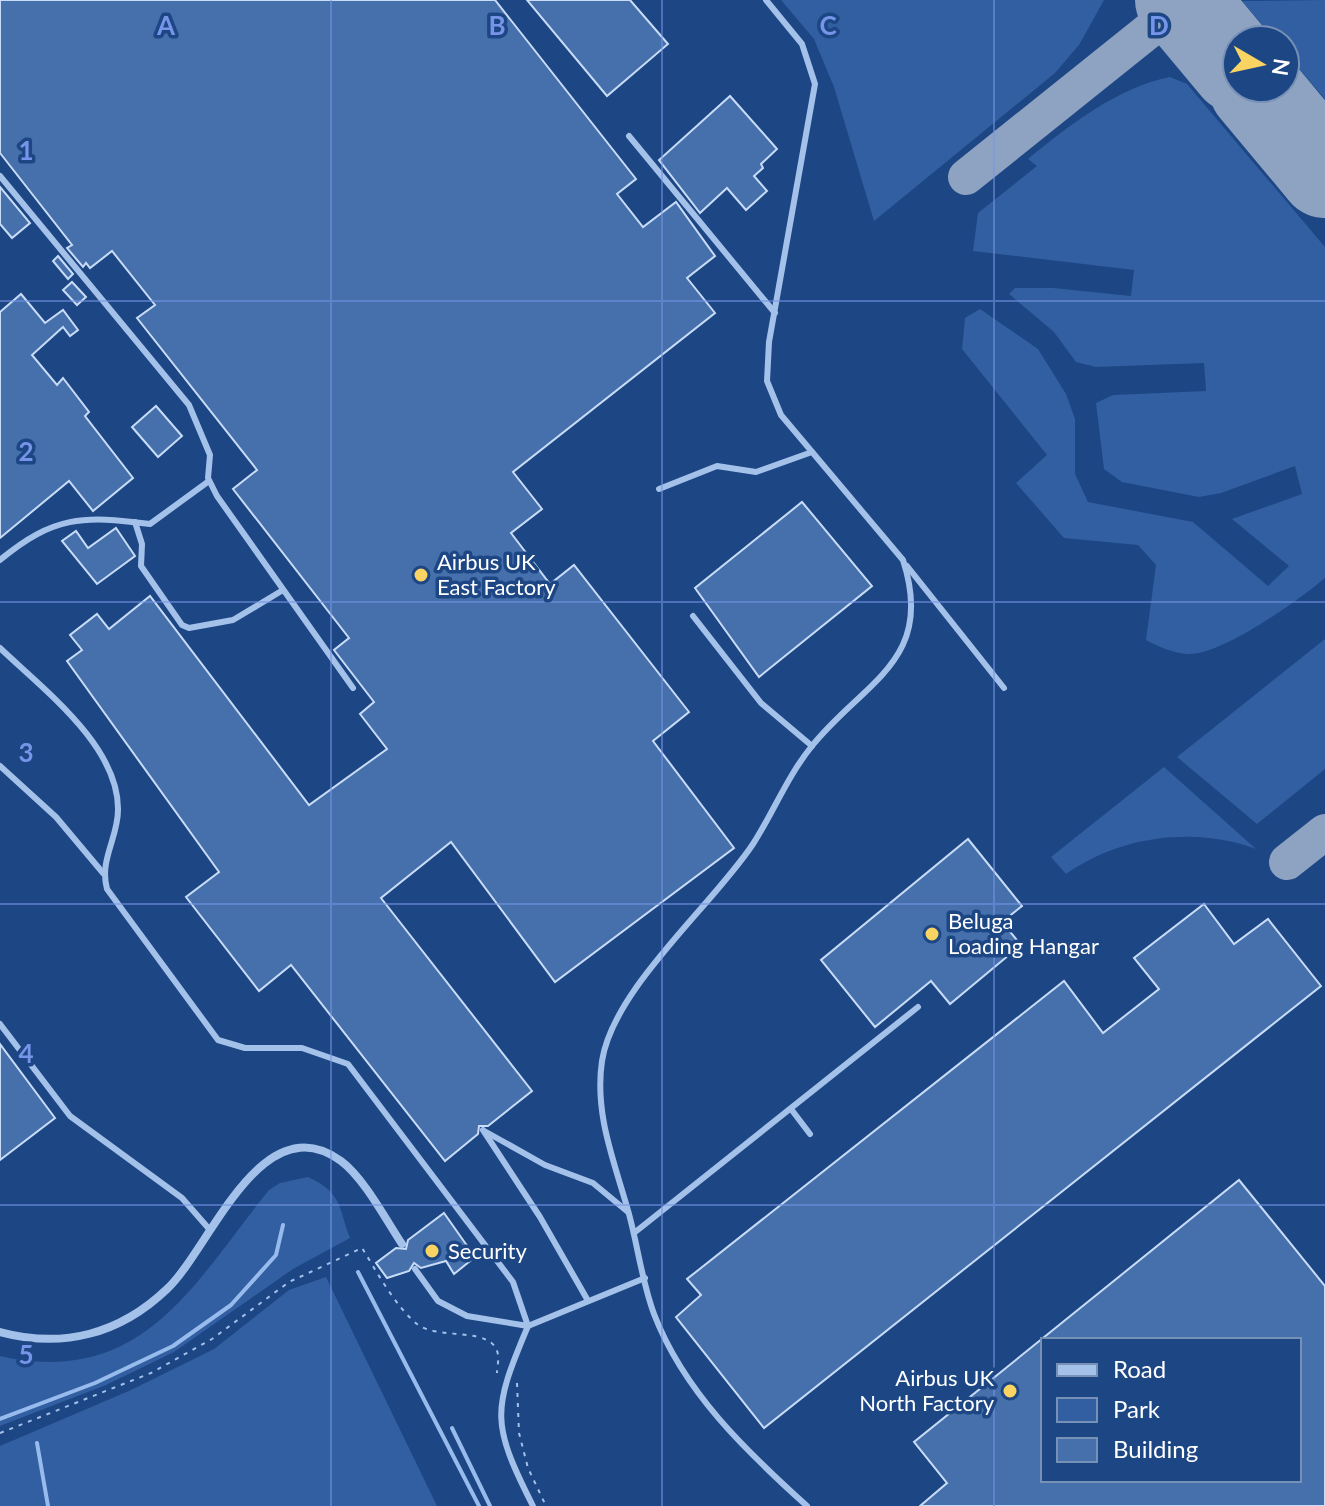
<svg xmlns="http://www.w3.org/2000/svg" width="1325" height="1506" viewBox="0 0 1325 1506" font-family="Lato,sans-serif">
	<rect width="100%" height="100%" fill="#1d4684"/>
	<g fill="#315fa1">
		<polygon points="781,0 1104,0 1079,45 1055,73 874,221 834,87 814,39"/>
		<polygon points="1325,0 1325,99 1285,52 1285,40 1275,40 1242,1"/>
		<path d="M1170,77L1187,84L1325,247V578C1299,600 1221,656 1188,654C1173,653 1159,647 1146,640L1156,565L1138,545L1064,538L1016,483L1047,455L962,349L965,318L980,309L1038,349L1066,394L1075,419V474L1088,502L1193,522L1268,586L1289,566L1232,519L1302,494L1295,466L1221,493L1199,497L1122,482L1104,469L1096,403L1113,395L1206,391L1204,363L1096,367L1076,362L1054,332L1009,294L1015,288H1053L1131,296L1134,270L973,251L978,213L1037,166L1028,159C1068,126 1118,87 1170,77Z"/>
		<polygon points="1325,639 1325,769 1257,824 1177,757"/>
		<path d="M1164,767L1256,849C1194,826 1120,836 1066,874L1051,857Z"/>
		<path d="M308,1177C343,1193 338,1207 350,1238L293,1269L174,1352L106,1385L0,1426V1356C143,1388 193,1284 269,1190L280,1183Z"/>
		<polygon points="326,1277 437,1506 0,1506 0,1446 131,1390 214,1349 289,1290"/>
	</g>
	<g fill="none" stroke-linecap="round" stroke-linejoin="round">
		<g stroke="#97bbec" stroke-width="4">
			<polyline points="358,1272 479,1506"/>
			<polyline points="0,1419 95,1383 173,1346 231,1305 276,1255 283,1225"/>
			<polyline points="452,1428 490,1506"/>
			<polyline points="37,1443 48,1506"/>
		</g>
		<g stroke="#8ea2c2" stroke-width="36">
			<polyline points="966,177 1187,0"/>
			<polyline points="1287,862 1325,832"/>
		</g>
		<g stroke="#8ea2c2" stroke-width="92">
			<polyline points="1181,0 1237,67"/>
			<polyline points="1255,88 1325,172"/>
		</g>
	</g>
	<g fill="#4670ac" stroke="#c8dcf7" stroke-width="2" fill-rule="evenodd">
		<polygon points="0,0 495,0 636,179 617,194 643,227 676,202 715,256 687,278 715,313 513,472 542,509 511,533 550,584 574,565 689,712 653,741 734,848 555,982 451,842 381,898 532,1091 488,1126 479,1126 478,1134 445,1161 291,965 259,991 186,897 219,872 67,661 82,650 70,635 97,614 109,629 150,596 309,805 387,749 360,714 374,702 334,650 349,638 233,489 257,470 137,318 155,305 112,251 90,268 86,263 83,267 67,248 72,245 0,153"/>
		<polygon points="527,0 630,0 668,44 607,96"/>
		<polygon points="730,96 777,149 761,164 763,168 754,176 767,191 746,210 727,188 700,213 659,160"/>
		<polygon points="0,187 30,223 12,238 0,224"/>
		<polygon points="58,256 73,274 68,279 53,261"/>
		<polygon points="72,282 86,297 77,305 63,290"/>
		<polygon points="21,294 45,323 63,310 78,330 70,336 63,327 32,355 57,385 63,378 89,412 85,416 133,478 93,511 69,481 0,538 0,312"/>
		<polygon points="156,406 182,436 158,457 132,427"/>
		<polygon points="802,502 872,586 759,677 695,588"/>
		<polygon points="116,528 135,556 97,584 62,541 76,531 88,548"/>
		<polygon points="968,839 1022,906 1002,922 1021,945 950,1004 931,981 875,1027 821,960"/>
		<polygon points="1204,904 1234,944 1268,919 1321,986 764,1428 676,1317 701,1295 687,1279 1064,981 1103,1033 1159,989 1134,958"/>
		<polygon points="0,1044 55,1118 0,1160"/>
		<path d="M1239,1180L1325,1286V1506H920L947,1483L914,1442ZM1043,1340H1299V1480H1043Z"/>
		<polygon points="444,1213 475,1257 454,1274 446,1261 421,1268 414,1263 409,1271 387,1278 376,1263 396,1248 406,1249 408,1240"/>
	</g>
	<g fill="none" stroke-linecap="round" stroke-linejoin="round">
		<g stroke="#a4c1ea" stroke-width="2" stroke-dasharray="4 6" stroke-linecap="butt">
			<polyline points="517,1383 519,1433 528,1468 546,1506"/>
			<path d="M0,1433L151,1373L212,1339L289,1282L362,1248C377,1272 395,1306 417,1324C438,1341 494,1325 498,1355C499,1361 497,1367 497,1373"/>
		</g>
		<g stroke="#a4c1ea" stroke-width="6">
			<path d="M766,0L802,44L815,84L769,342L767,381L781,415L903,560C936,661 863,682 812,746C788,775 773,813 753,844C712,906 613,989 602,1061C594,1115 615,1163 629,1214C638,1247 642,1282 654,1314C684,1392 746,1451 807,1506"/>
			<polyline points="629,136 775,313"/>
			<polyline points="0,176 189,405 210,455 208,478 217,496 353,688"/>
			<polyline points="659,489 717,466 756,472 812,452"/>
			<polyline points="135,522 142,544 141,566 182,625 189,628 233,620 283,590"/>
			<path d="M0,560C53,516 83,515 150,524L209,481"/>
			<polyline points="907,566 1004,688"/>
			<polyline points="693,616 761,703 812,746"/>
			<path d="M0,648C43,689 119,746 118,810C118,838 99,860 107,889L218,1040L245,1048H302L348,1064L513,1282L528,1326C492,1411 491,1423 533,1506"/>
			<polyline points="0,766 56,817 103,873"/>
			<polyline points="0,1024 70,1116 182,1198 210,1230"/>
			<polyline points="791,1109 810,1134"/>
			<polyline points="483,1130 540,1217 587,1299"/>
			<polyline points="486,1132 545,1165 593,1183 628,1212"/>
			<polyline points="634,1233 918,1007"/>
			<polyline points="415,1269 438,1301 467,1316 528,1326 645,1278"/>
		</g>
		<path stroke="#a4c1ea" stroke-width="8" d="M0,1332C63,1349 120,1334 167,1289C210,1249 261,1103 341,1161C364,1178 386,1220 402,1244"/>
	</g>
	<path fill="none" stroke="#7795e8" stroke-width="2" stroke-opacity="0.55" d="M331,0V1506M662,0V1506M994,0V1506M0,301H1325M0,602H1325M0,904H1325M0,1205H1325"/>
	<g fill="#f9d462" stroke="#1d4684" stroke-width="3">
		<circle cx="421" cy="575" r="8"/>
		<circle cx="932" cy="934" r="8"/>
		<circle cx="432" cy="1251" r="8"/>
		<circle cx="1010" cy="1391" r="8"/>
	</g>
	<g text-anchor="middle" stroke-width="7" stroke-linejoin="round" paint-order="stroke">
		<g font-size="22" fill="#fff" stroke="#1d4684" text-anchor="start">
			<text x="437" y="570">Airbus UK<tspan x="437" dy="25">East Factory</tspan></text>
			<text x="948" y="929">Beluga<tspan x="948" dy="25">Loading Hangar</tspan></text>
			<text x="448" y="1259">Security</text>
			<text x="994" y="1386" text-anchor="end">Airbus UK<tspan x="994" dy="25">North Factory</tspan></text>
		</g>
	</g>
	<g font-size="26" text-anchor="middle" font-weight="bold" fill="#7795e8" stroke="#1d4684" stroke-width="7" stroke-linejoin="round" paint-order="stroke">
		<text x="166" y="35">A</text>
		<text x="497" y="35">B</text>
		<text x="828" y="35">C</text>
		<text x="1159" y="35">D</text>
		<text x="26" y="160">1</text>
		<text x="26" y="461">2</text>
		<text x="26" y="762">3</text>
		<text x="26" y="1063">4</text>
		<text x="26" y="1364">5</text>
	</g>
	<rect x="1041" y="1338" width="260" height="144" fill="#1d4684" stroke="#7790b5" stroke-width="2"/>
	<rect x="1057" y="1364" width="40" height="12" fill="#a4c1ea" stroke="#7790b5" stroke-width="2"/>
	<text x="1113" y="1378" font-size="24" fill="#ffffff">Road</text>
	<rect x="1057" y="1398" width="40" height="24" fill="#315fa1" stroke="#7790b5" stroke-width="2"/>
	<text x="1113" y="1418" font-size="24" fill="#ffffff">Park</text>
	<rect x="1057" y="1438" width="40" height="24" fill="#4670ac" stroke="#7790b5" stroke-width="2"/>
	<text x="1113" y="1458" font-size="24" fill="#ffffff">Building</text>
	<g transform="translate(1261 64) rotate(99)"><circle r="38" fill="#1d4684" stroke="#7790b5" stroke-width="2"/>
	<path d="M0-6L14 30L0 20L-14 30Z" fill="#f9d462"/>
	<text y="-12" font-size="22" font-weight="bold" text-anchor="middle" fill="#ffffff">N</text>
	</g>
</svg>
